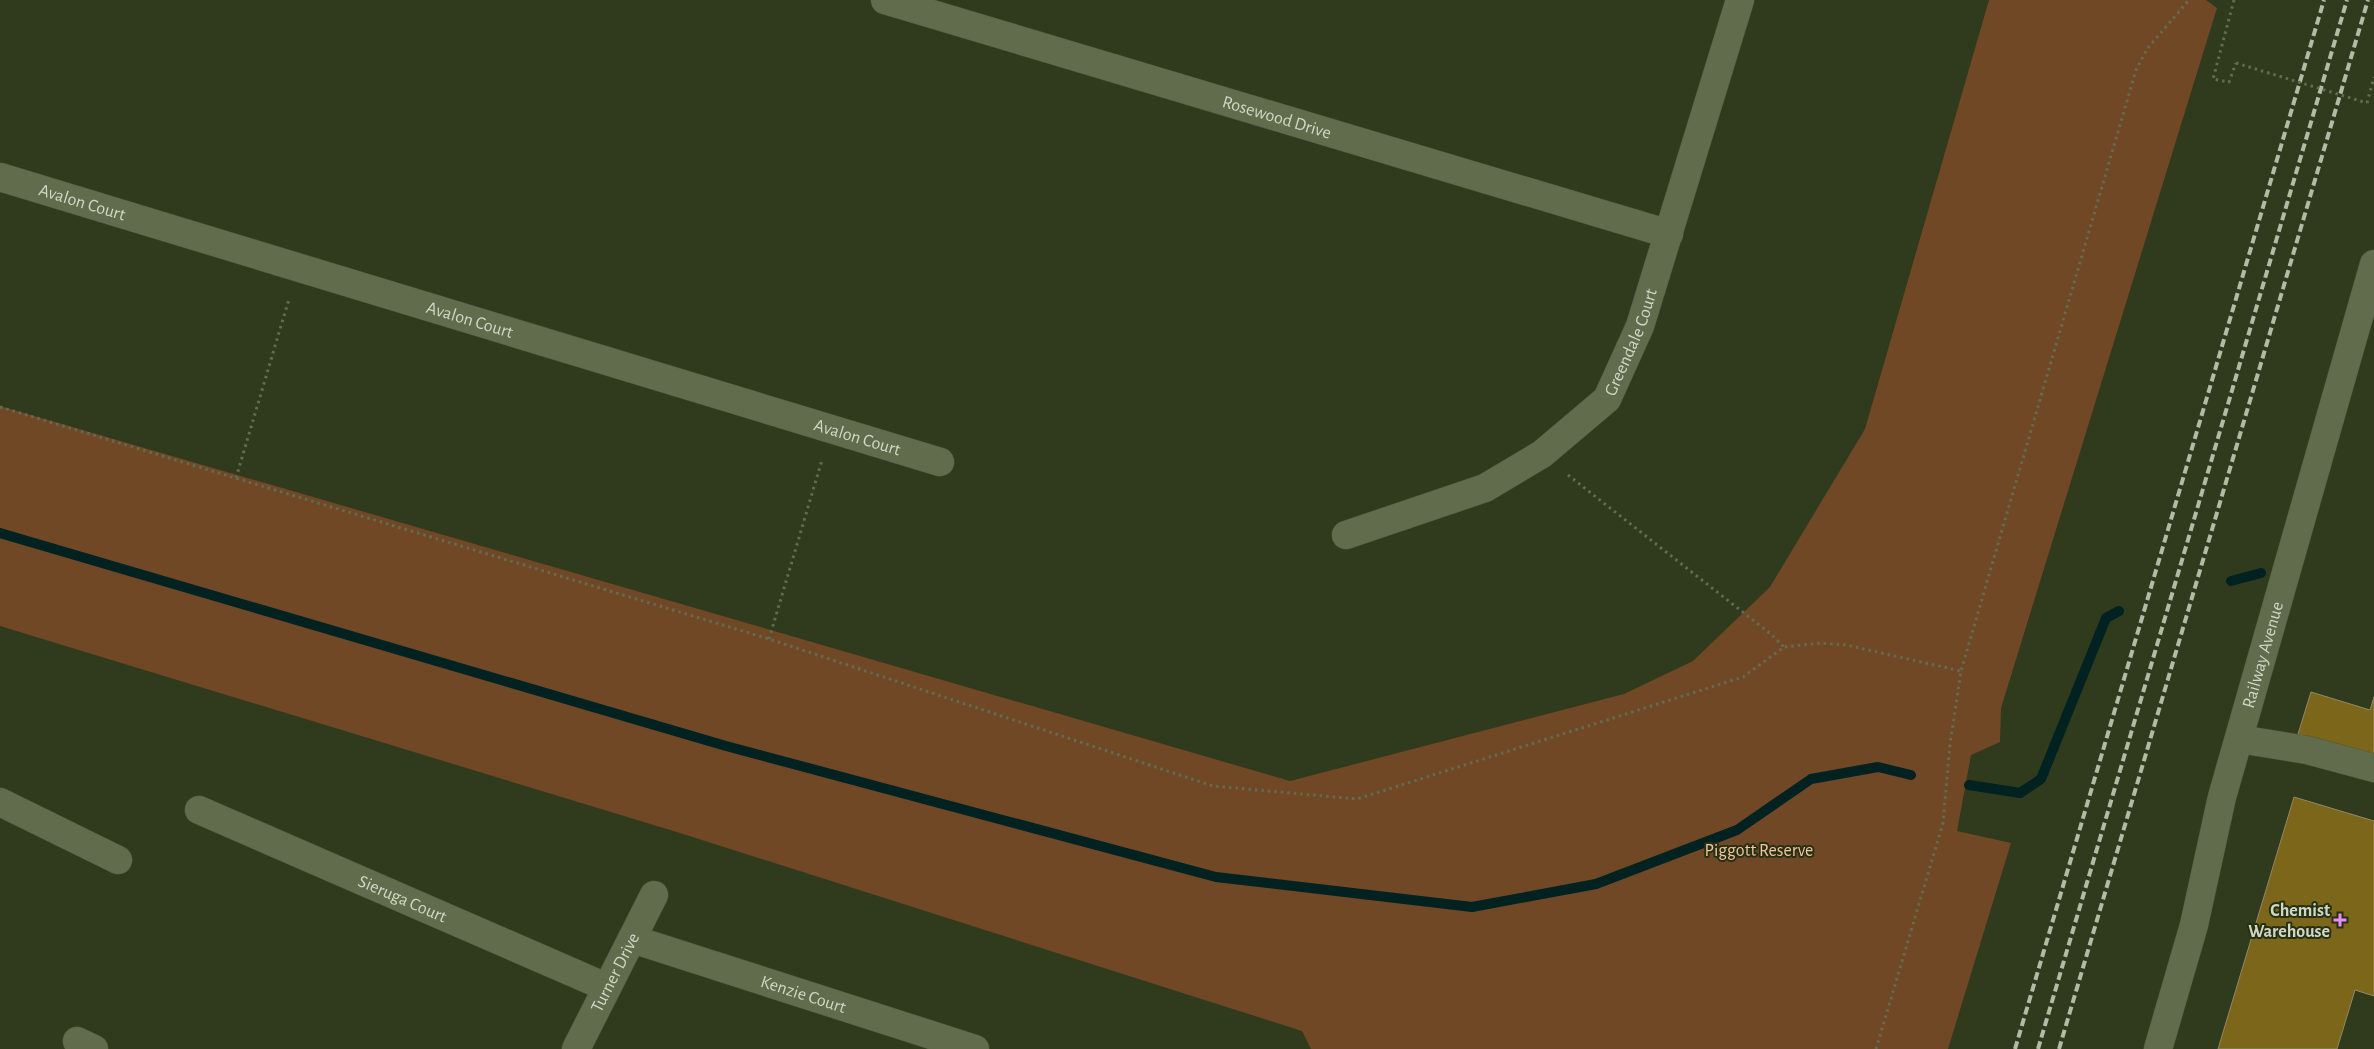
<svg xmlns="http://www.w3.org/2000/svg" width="2374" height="1049" viewBox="0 0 2374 1049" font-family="'Alegreya Sans',sans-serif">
	<rect width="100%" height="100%" fill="#303a1d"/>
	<polygon fill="#704826" points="1989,0 2206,0 2217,8 2001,708 2000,742 1971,755 1957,831 2011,843 1948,1049 1311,1049 1302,1031 680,833 0,626 0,406 1290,781 1624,694 1693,661 1770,587 1865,429"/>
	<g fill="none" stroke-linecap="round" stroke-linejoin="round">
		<g stroke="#012220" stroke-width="10">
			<polyline points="0,533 726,746 1216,877 1472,907 1596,884 1737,830 1811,779 1878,767 1911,775"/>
			<polyline points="2231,581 2261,573"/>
			<polyline points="1969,785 2020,793 2041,779 2106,618 2119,611"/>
		</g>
	</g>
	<g fill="#7c661a" stroke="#938866">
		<polygon points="2311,692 2370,710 2374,697 2374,756 2298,734"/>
		<polygon points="2294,797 2374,821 2374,996 2355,990 2337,1049 2218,1049"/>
	</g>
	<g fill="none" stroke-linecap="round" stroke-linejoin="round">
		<defs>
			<g id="minor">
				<path id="s1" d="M885,0L1669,234"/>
				<path id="s2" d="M0,177L940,462"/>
				<path id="s3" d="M1346,535L1485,488L1542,454L1607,399L1640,326L1740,0"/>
				<polyline points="2239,739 2307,750 2374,768"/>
				<polyline points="0,802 118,860"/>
				<path id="s4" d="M199,810L606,987"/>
				<path id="s5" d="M632,939L975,1049"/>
				<polyline points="77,1041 94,1049"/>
				<path id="s6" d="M576,1049L654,895"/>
				<path id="s7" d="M2158,1049L2194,925L2222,797L2374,264"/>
			</g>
		</defs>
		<use href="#minor" stroke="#4f583e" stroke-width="29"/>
		<g stroke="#636c53" stroke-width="3" stroke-dasharray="2.5 4" stroke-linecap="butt">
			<polyline points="2234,0 2213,79 2229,82 2236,63"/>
			<polyline points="2367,103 2374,77"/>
			<polyline points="0,407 769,639 1213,786 1357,799 1743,677 1784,647 1821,643 1846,645 1961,671"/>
			<polyline points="1568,475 1772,635 1784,647"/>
			<polyline points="236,478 289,299"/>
			<polyline points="769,639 822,460"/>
			<polyline points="1876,1049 1943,823 1950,744 1961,671 2136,70 2147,49 2189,0"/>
		</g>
		<use href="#minor" stroke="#606c4c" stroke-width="28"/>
		<g stroke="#b3baa6" stroke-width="4" stroke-dasharray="8 4" stroke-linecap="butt">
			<polyline points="2015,1049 2324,0"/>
			<polyline points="2038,1049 2347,0"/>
			<polyline points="2059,1049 2368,0"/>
		</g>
		<polyline stroke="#636c53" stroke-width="3" stroke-dasharray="2.5 4" stroke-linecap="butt" points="2236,63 2367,103"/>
	</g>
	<path fill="#eb8dfc" stroke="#263013" stroke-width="2" d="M2337.5 912.5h5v5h5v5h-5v5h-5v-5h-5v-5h5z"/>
	<g text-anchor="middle" stroke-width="4" stroke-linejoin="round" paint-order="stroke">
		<g font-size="18" fill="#d0d7c5" stroke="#263013">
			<text dy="6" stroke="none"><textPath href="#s1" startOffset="409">Rosewood Drive</textPath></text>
			<text dy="6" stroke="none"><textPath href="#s2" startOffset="86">Avalon Court</textPath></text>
			<text dy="6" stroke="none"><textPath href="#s2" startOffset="491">Avalon Court</textPath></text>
			<text dy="6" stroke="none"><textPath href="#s3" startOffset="360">Greendale Court</textPath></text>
			<text dy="6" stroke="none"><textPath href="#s2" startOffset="896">Avalon Court</textPath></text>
			<text dy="6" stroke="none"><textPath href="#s7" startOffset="408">Railway Avenue</textPath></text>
			<text dy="6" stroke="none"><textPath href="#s4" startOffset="222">Sieruga Court</textPath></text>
			<text dy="6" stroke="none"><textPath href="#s6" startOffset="86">Turner Drive</textPath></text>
			<text dy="6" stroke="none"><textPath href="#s5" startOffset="180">Kenzie Court</textPath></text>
		</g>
		<g font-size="18" fill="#f5c49e" stroke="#263013">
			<text x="1759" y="856">Piggott Reserve</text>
		</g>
		<g font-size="18" font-weight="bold" fill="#d0d7c5" stroke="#263013" text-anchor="end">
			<text x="2330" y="916">Chemist<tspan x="2330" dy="21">Warehouse</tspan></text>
		</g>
	</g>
</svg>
